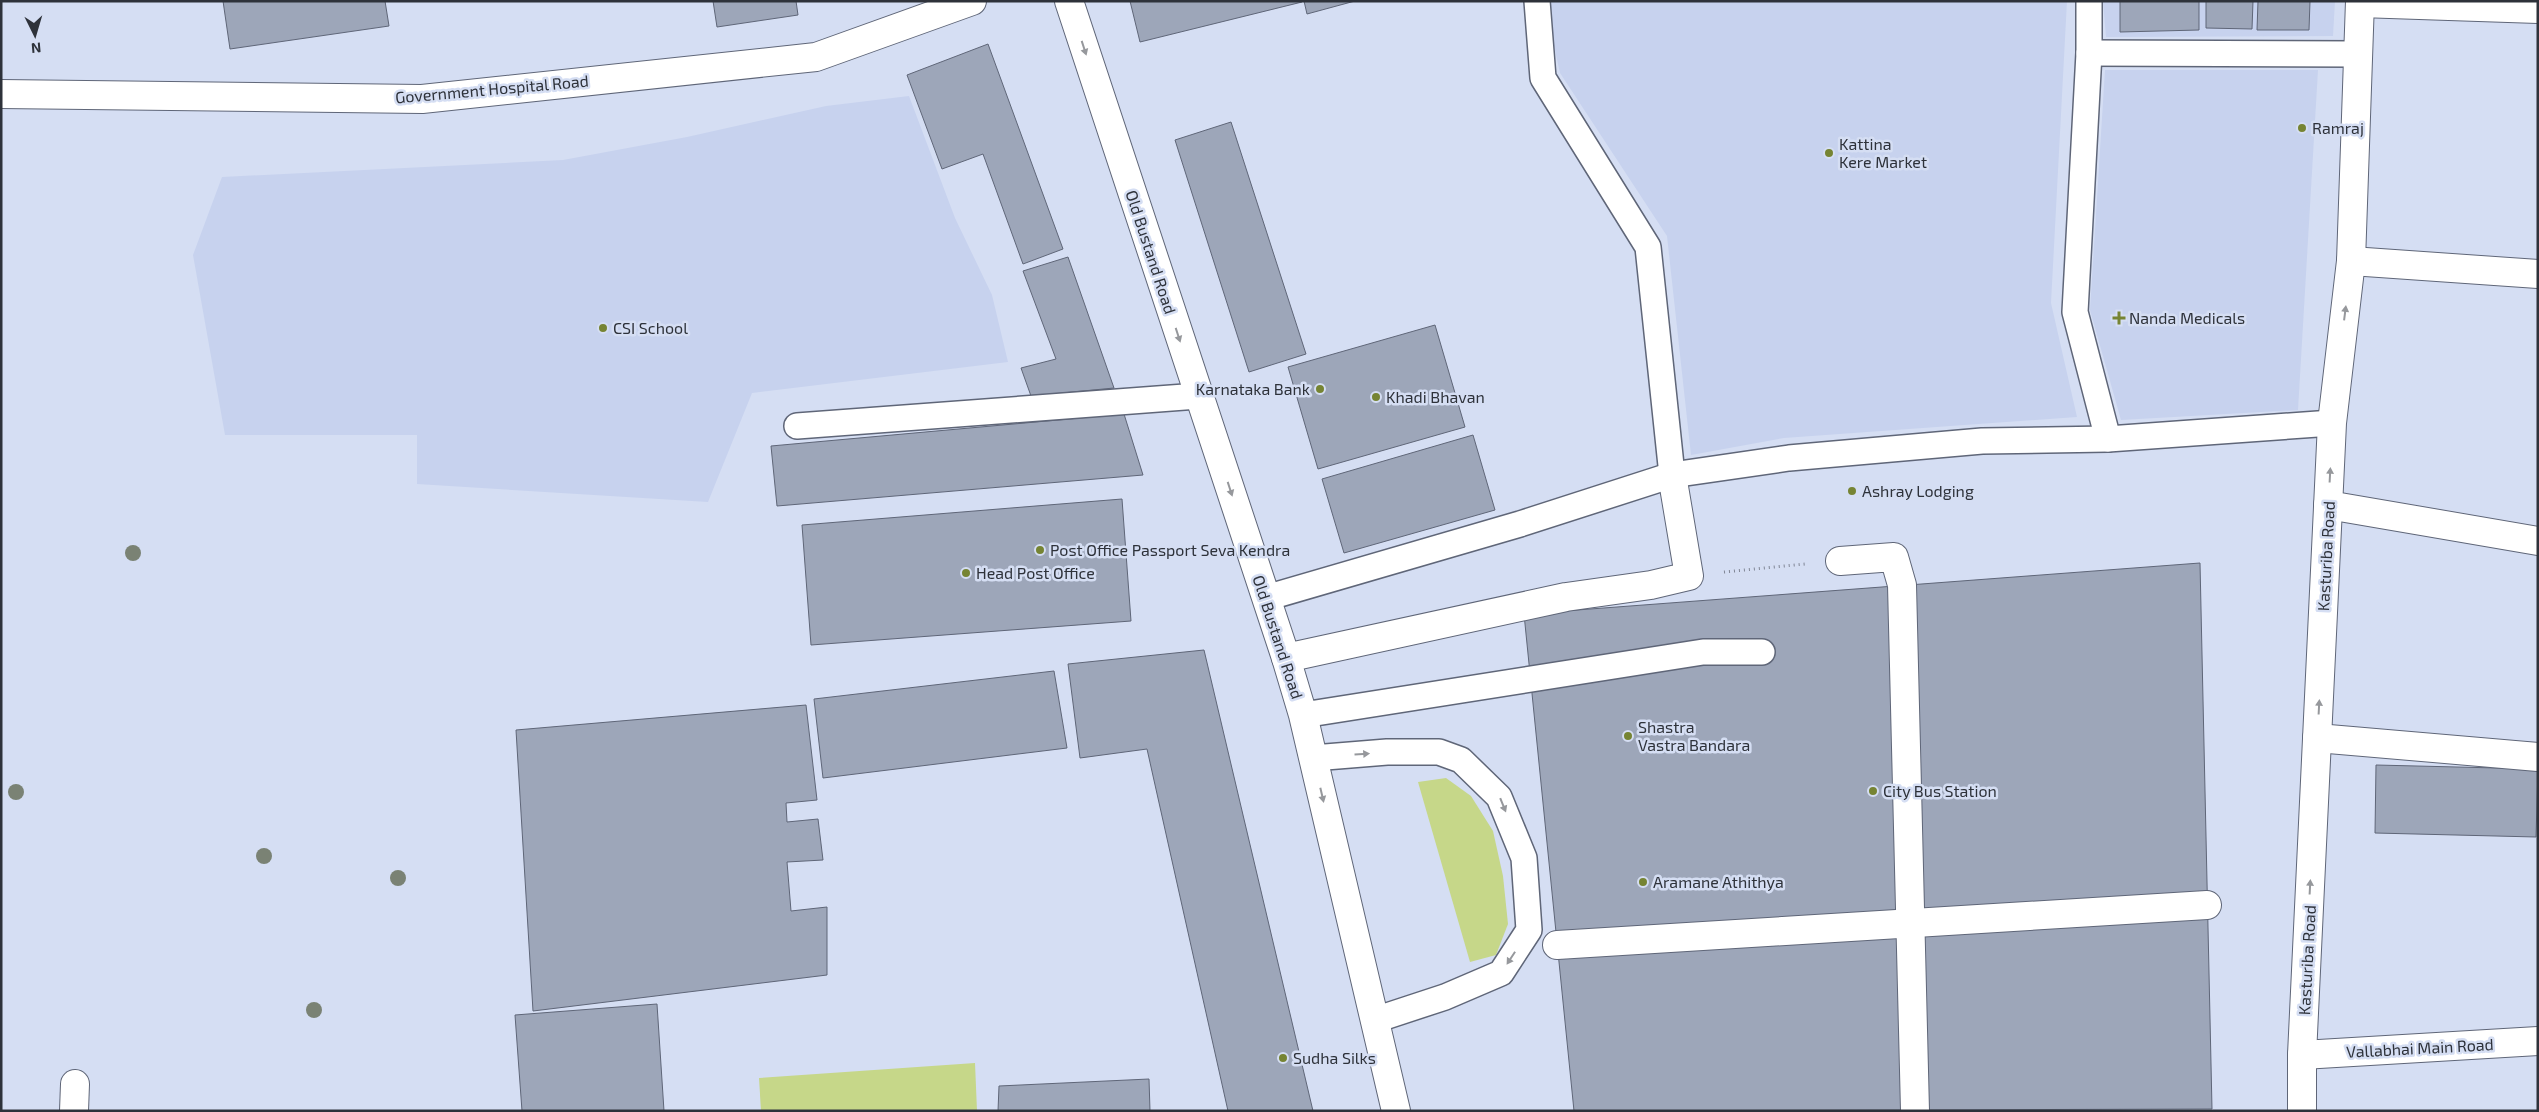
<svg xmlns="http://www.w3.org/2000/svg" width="2539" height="1112" viewBox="0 0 2539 1112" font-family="'Exo 2',sans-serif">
	<rect width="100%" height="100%" fill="#d5def3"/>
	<g fill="#c7d2ee">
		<polygon points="1544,1 2067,1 2051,303 2077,417 1784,438 1691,455 1667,236 1560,73"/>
		<polygon points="2103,1 2335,1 2333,36 2106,37"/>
		<polygon points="2105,70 2318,70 2298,410 2121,420 2090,310"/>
		<polygon points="909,96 955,218 992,295 1008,362 752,393 708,502 417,484 417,435 225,435 193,255 222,177 563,160 687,137 826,106"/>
	</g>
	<g fill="#c6d789">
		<polygon points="1446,778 1471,796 1493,831 1503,876 1508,924 1496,955 1470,962 1418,782"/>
		<polygon points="975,1063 977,1111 761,1111 759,1078"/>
	</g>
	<g fill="#9da6b9" stroke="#5f6678">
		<polygon points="223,1 385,1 389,26 230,49"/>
		<polygon points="713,1 796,1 798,15 717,27"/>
		<polygon points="1130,1 1302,1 1302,2 1140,42"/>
		<polygon points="1304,1 1355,1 1307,14"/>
		<polygon points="2120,1 2199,1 2199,30 2120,32"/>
		<polygon points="2206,1 2253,1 2252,29 2206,28"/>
		<polygon points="2258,1 2310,1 2309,30 2257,30"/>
		<polygon points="988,44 1063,249 1023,264 983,154 942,169 907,75"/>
		<polygon points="1231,122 1306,354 1249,372 1175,140"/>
		<polygon points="1068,257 1114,388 1031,396 1021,368 1056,359 1023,271"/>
		<polygon points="1435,325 1465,427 1318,469 1288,367"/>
		<polygon points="1124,414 1143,475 777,506 771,446"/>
		<polygon points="1473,435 1495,510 1344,553 1322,479"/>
		<polygon points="1122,499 1131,621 811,645 802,525"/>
		<polygon points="2200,563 2212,1109 1574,1111 1524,614"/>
		<polygon points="1204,650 1313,1111 1228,1111 1147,749 1080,758 1068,664"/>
		<polygon points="1054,671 1067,748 823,778 814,699"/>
		<polygon points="806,705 817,800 786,803 787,822 818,819 823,860 787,862 791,911 827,907 827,975 533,1011 516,730"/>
		<polygon points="2376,765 2538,769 2536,837 2375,833"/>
		<polygon points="657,1004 664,1111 522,1111 515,1015"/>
		<polygon points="1149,1079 1150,1111 998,1111 999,1086"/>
	</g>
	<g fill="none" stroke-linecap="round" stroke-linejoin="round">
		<defs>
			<g id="lane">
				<polyline points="1537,1 1543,78 1648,247 1672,475"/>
				<polyline points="2089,1 2089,53 2075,312 2108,439"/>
				<polyline points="2089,53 2358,54"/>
				<polyline points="797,426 1198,396"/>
				<polyline points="1266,598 1520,524 1672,475 1789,458 1982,441 2108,439 2332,423"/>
				<polyline points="1303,715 1703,652 1762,652"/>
				<polyline points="1313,758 1387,752 1439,752 1461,760 1499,797 1524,858 1529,930 1501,973 1445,997 1375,1020"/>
			</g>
			<g id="street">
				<polyline points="2360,3 2538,9"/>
				<polyline points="1,94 422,99 816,57 972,1"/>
				<polyline points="2351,261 2538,274"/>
				<polyline points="2328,505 2538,541"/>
				<polyline points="1840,561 1894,557 1902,585 1915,1111"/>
				<polyline points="1286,658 1566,597 1651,585 1689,576 1672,475"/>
				<polyline points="2317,738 2538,757"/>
				<polyline points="1557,945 2207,905"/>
				<polyline points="74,1111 75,1084"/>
			</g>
			<g id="secondary">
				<polyline points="2302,1055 2538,1041"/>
				<polyline points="2302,1111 2302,1055 2332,423 2351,261 2360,1"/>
			</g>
			<polyline id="primary" points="1069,1 1286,658 1303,715 1396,1111"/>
		</defs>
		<use href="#lane" stroke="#5f6678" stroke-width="28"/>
		<use href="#street" stroke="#5f6678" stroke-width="30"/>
		<use href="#secondary" stroke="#5f6678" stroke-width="30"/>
		<use href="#primary" stroke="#5f6678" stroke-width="30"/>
		<polyline stroke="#808695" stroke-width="3" stroke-dasharray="1 4" stroke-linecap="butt" points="1724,572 1805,564"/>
		<use href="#lane" stroke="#fff" stroke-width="25"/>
		<use href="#street" stroke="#fff" stroke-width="28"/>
		<use href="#secondary" stroke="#fff" stroke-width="28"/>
		<use href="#primary" stroke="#fff" stroke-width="28"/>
	</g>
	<g fill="#7a8274">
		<circle cx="133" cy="553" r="8"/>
		<circle cx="16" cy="792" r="8"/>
		<circle cx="264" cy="856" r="8"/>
		<circle cx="398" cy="878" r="8"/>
		<circle cx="314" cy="1010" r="8"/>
	</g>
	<defs><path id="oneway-solid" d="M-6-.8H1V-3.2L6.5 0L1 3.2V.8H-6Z" transform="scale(1.25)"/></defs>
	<g fill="#96989c">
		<use href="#oneway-solid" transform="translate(1084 48) rotate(72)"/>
		<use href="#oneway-solid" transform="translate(2345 313) rotate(-83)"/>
		<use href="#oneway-solid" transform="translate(1178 335) rotate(72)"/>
		<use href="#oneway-solid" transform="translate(2330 475) rotate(-87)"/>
		<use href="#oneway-solid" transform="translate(1230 489) rotate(72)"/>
		<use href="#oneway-solid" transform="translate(2319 707) rotate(-87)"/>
		<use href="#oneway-solid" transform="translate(1362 754) rotate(-4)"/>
		<use href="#oneway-solid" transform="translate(1322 795) rotate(77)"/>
		<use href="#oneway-solid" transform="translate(1503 805) rotate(68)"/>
		<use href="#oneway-solid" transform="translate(2310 887) rotate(-87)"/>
		<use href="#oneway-solid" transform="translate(1511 958) rotate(123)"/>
	</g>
	<g fill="#768433" stroke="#d5def3" stroke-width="2">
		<circle cx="2302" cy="128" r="5"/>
		<circle cx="1829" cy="153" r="5"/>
		<path d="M2116.5 310.5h5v5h5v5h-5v5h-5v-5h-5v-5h5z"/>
		<circle cx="603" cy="328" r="5"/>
		<circle cx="1320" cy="389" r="5"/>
		<circle cx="1376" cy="397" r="5"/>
		<circle cx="1852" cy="491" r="5"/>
		<circle cx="1040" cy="550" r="5"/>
		<circle cx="966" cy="573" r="5"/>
		<circle cx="1628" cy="736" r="5"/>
		<circle cx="1873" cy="791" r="5"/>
		<circle cx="1643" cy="882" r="5"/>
		<circle cx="1283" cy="1058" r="5"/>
	</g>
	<g text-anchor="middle" stroke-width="5" stroke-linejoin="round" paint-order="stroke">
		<g font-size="16" fill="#2e323a" stroke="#d5def3">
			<text transform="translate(492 89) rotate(-5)" y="6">Government Hospital Road</text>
			<text transform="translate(1151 252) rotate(72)" y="6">Old Bustand Road</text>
			<text transform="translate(2326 556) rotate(-87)" y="6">Kasturiba Road</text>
			<text transform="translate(1278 637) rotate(72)" y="6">Old Bustand Road</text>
			<text transform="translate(2307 960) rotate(-87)" y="6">Kasturiba Road</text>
			<text transform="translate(2420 1048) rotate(-3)" y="6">Vallabhai Main Road</text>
		</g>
		<g font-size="16" fill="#2e323a" stroke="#d5def3" text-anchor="start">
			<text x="2312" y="134">Ramraj</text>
			<text x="1839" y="150">Kattina<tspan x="1839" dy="18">Kere Market</tspan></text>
			<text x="2129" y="324">Nanda Medicals</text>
			<text x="613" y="334">CSI School</text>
			<text x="1310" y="395" text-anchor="end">Karnataka Bank</text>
			<text x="1386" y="403">Khadi Bhavan</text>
			<text x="1862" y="497">Ashray Lodging</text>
			<text x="1050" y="556">Post Office Passport Seva Kendra</text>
			<text x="976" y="579">Head Post Office</text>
			<text x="1638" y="733">Shastra<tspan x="1638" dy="18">Vastra Bandara</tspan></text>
			<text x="1883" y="797">City Bus Station</text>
			<text x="1653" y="888">Aramane Athithya</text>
			<text x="1293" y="1064">Sudha Silks</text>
		</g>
	</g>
	<rect width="2539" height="1112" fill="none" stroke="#2e323a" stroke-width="5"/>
	<g transform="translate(35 35) rotate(175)" stroke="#d5def3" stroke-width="4" paint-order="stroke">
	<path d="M0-4L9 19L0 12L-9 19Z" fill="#2e323a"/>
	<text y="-8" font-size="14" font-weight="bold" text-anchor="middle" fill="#2e323a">N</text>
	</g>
</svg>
